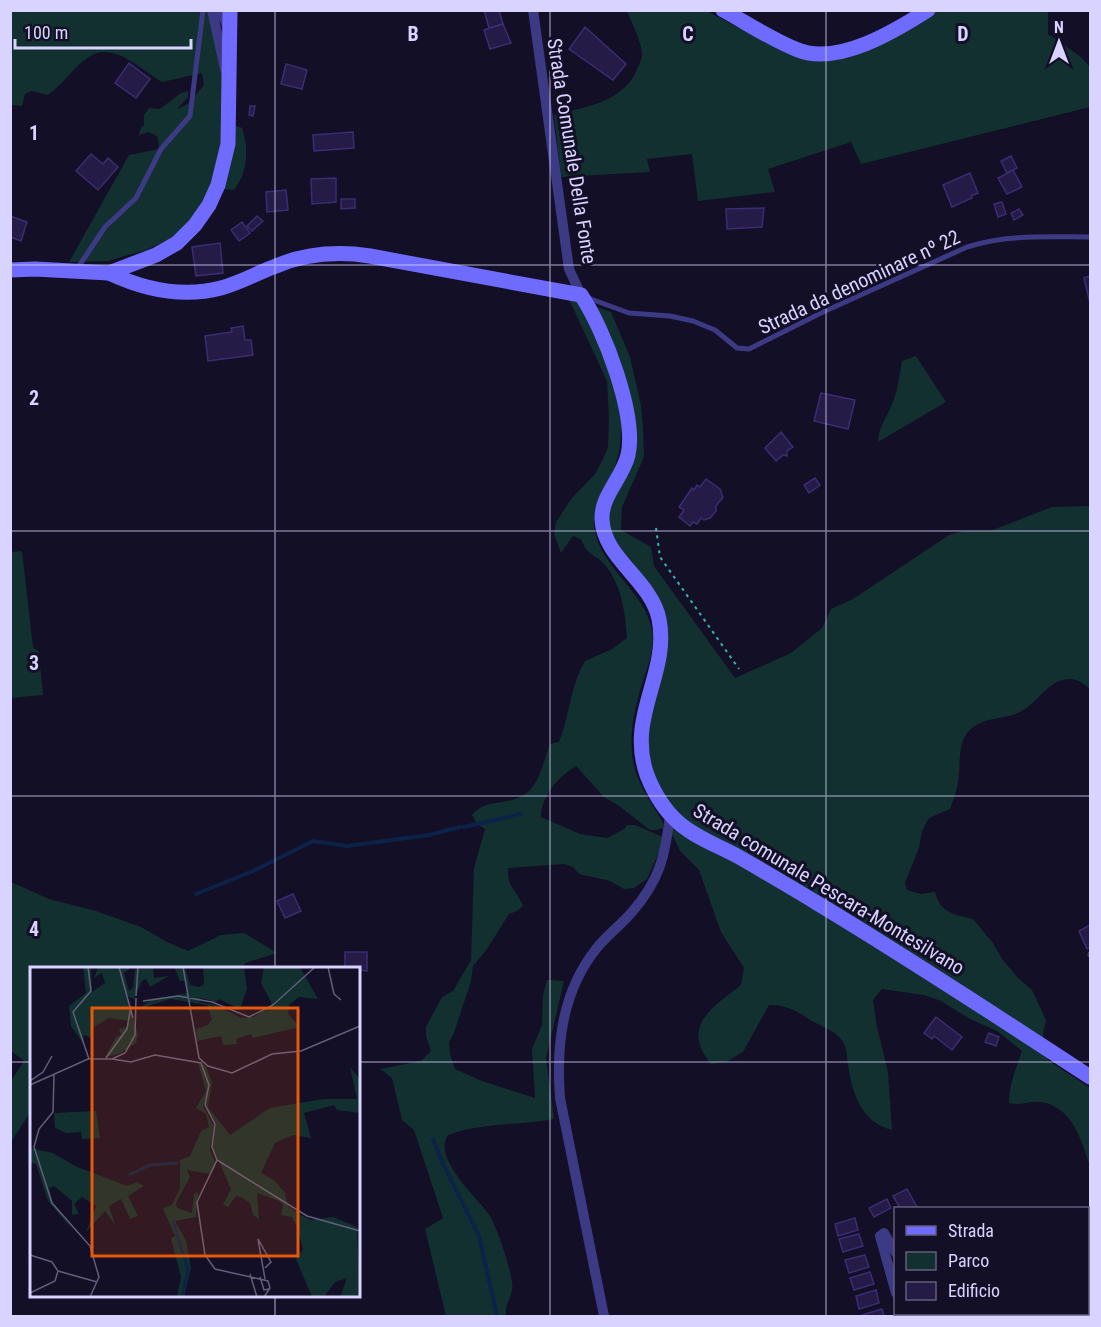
<svg xmlns="http://www.w3.org/2000/svg" width="1101" height="1327" viewBox="0 0 1101 1327" font-family="'Roboto Condensed',sans-serif">
	<rect width="100%" height="100%" fill="#130f26"/>
	<g fill="#12302f">
		<path d="M11,11H208L234,125L242,128C249,149 248,172 234,190L221,189L198,210L176,236L146,250L108,261L69,262L129,155L159,149L158,137L149,132L139,135L141,127L144,126V115L149,108L160,109L181,93L188,91V97L177,109L188,104L204,85L202,73L162,82C142,70 112,40 89,57C73,67 64,84 48,95L32,91L25,94L22,106L11,105V107Z"/>
		<path d="M627,11H707L780,50L832,58L915,11H1048V34L1081,57L1090,67V107L861,164L851,142L768,169L775,192L698,201L692,154L647,159L650,172L561,177L554,115C586,107 625,102 638,67C640,63 642,59 642,54C641,40 632,24 627,11Z"/>
		<path d="M568,297L611,312L630,357L641,405L643,428L644,457L622,507L621,530L651,547L654,566L735,678L791,653L822,628L831,609L853,599L949,535L963,531H990L1052,507L1090,506V689C1085,685 1078,679 1070,679C1049,679 1039,701 1022,711C1004,721 982,715 967,733C957,747 961,767 958,782C957,791 953,800 950,809L929,818L922,831L919,848L905,883L907,890L921,894L935,892C940,913 955,915 973,919L993,943L1002,959L1018,978L1032,990L1046,1020L1043,1034L1045,1051L1048,1060L1090,1088V1166C1081,1140 1073,1107 1041,1102C1030,1101 1020,1106 1009,1103C1009,1084 1016,1069 1022,1051L997,1031L970,1019L941,1001L924,995L882,989L873,1000L877,1027L888,1072L892,1130C861,1122 852,1093 848,1065C847,1058 847,1048 843,1042C836,1031 823,1027 812,1021C799,1012 785,1004 769,1005L743,1052L726,1062L711,1064C680,1026 712,1008 741,985L744,968L721,932L699,870L680,851L672,834L646,747L663,614L607,532L605,523L622,479V418C621,434 621,449 616,463C609,484 594,500 594,523C595,564 645,590 652,630C655,649 648,666 642,684C634,710 627,742 635,769C640,787 653,806 663,822V828L657,830H650L619,806L604,797L576,766C559,776 541,796 541,817L580,834L607,838L624,829L627,825H635L663,837L660,850L647,879L634,888L624,889L610,881L579,874L573,867L564,864L508,868C507,888 517,890 523,906L517,911L509,914L487,949L473,966L471,981L454,1033L449,1042L450,1054L455,1069L482,1081L535,1098L532,1049L542,1025L543,995L547,980L564,981L546,1058L554,1119C518,1126 483,1122 448,1135C432,1159 478,1198 490,1216C497,1228 515,1278 512,1290C510,1302 505,1303 506,1316H446L425,1229L443,1218L414,1130L402,1120L392,1078L380,1069L421,1061L431,1051L426,1036V1027L442,997L453,991L471,960L474,868L485,829L477,824L472,815C485,798 506,806 524,795C539,786 544,760 550,744L559,742C570,715 570,686 585,661L612,649L627,638C625,612 622,587 606,566C596,553 588,558 581,539L573,536L561,553L554,534L556,522L572,498L595,474L604,457L608,447L609,418L607,381Z"/>
		<path d="M916,356L946,402L878,442C879,427 883,424 889,411C897,396 899,378 902,361Z"/>
		<polygon points="22,551 33,647 39,652 43,695 11,698 11,552"/>
		<polygon points="11,882 49,899 96,911 141,927 167,942 188,951 221,935 244,933 277,953 245,963 243,968 32,968 31,1111 11,1142 11,1081 24,1061 11,1051"/>
	</g>
	<g fill="none" stroke-linecap="round" stroke-linejoin="round">
		<g stroke="#0c2248" stroke-width="4">
			<polyline points="464,827 521,814"/>
			<polyline points="196,894 253,871 313,841 347,846 429,835 460,827"/>
			<polyline points="433,1139 442,1162 479,1236 497,1316"/>
		</g>
	</g>
	<g fill="#241b47" stroke="#3b2d73" stroke-width="1.5">
		<polygon points="484,10 499,10 503,24 489,28"/>
		<polygon points="503,24 511,43 490,49 484,30"/>
		<polygon points="585,27 626,64 613,80 569,49"/>
		<polygon points="129,63 150,79 136,98 115,83"/>
		<polygon points="286,64 307,70 302,89 281,84"/>
		<polygon points="250,106 255,106 253,116 249,115"/>
		<polygon points="353,132 354,148 314,151 313,135"/>
		<polygon points="91,154 103,164 108,158 118,167 98,190 76,171"/>
		<polygon points="1011,156 1017,168 1007,173 1001,161"/>
		<polygon points="1013,170 1022,187 1007,194 998,178"/>
		<polygon points="970,173 978,193 971,196 972,198 952,207 943,185"/>
		<polygon points="336,178 336,202 312,204 311,179"/>
		<polygon points="286,190 288,210 267,212 266,192"/>
		<polygon points="341,199 355,199 355,208 341,209"/>
		<polygon points="1002,202 1006,214 998,217 994,204"/>
		<polygon points="764,208 762,227 727,229 726,209"/>
		<polygon points="1019,209 1023,215 1014,220 1011,213"/>
		<polygon points="10,216 27,222 21,241 10,237"/>
		<polygon points="257,216 263,221 252,231 247,226"/>
		<polygon points="242,222 250,233 239,241 231,230"/>
		<polygon points="220,243 223,273 196,276 192,247"/>
		<polygon points="1090,276 1090,303 1084,278"/>
		<polygon points="243,326 245,340 251,340 253,355 208,361 205,336 232,332 231,328"/>
		<polygon points="821,393 855,400 848,429 814,421"/>
		<polygon points="781,432 793,447 787,451 787,456 783,455 776,461 765,448"/>
		<polygon points="815,478 820,485 809,493 804,485"/>
		<polygon points="706,479 720,489 723,497 716,506 716,511 710,518 704,520 701,518 697,524 693,522 690,526 679,517 684,510 679,507 692,488 694,490 697,485 700,487"/>
		<polygon points="293,894 301,911 285,918 277,901"/>
		<polygon points="1090,925 1090,947 1087,949 1079,931"/>
		<polygon points="345,952 367,952 367,971 345,968"/>
		<polygon points="936,1017 962,1037 952,1050 934,1036 932,1039 924,1033"/>
		<polygon points="989,1033 999,1037 996,1046 985,1042"/>
		<polygon points="907,1189 917,1207 900,1208 893,1196"/>
		<polygon points="887,1199 891,1208 874,1217 869,1208"/>
		<polygon points="855,1218 858,1230 838,1236 835,1224"/>
		<polygon points="859,1234 863,1246 843,1252 839,1239"/>
		<polygon points="865,1255 869,1267 849,1273 845,1260"/>
		<polygon points="870,1272 874,1284 854,1290 850,1278"/>
		<polygon points="876,1290 879,1303 859,1309 856,1296"/>
		<polygon points="882,1309 884,1316 862,1316 862,1315"/>
		<polygon points="950,1314 970,1314 964,1316 951,1316"/>
	</g>
	<g fill="none" stroke-linecap="round" stroke-linejoin="round">
		<polyline stroke="#2fb8b0" stroke-width="2" stroke-dasharray="3 4.5" stroke-linecap="butt" points="656,528 660,557 739,669"/>
		<g stroke="#3d3a85" stroke-width="5">
			<polyline points="77,269 105,227 136,198 161,149 190,116 203,10"/>
			<path d="M588,298L629,313L670,316L693,321L715,330L737,348L749,349L823,312L967,247C1008,234 1048,237 1090,237"/>
			<polyline points="1090,954 1090,955"/>
		</g>
		<g stroke="#3d3a85" stroke-width="10">
			<polyline points="212,10 225,69"/>
			<polyline points="220,10 229,29"/>
			<polyline points="533,10 569,269 581,295"/>
			<polyline points="896,1253 884,1233 880,1236 896,1293"/>
			<polyline points="901,1314 902,1316"/>
			<polyline points="930,1314 932,1316"/>
			<path d="M604,1316L560,1098C556,1045 562,992 596,949C607,935 621,925 632,912C660,880 665,856 670,815"/>
		</g>
		<g stroke="#6f6bff" stroke-width="15">
			<path d="M723,10C747,23 772,40 798,50C838,66 895,31 928,10"/>
			<polyline points="10,270 35,269 109,273 156,255 177,243 195,225 209,205 218,185 228,144 230,10"/>
			<path d="M109,273C143,289 183,298 221,288C240,283 257,273 276,266C307,253 337,251 370,256L581,295C604,329 637,415 628,455C623,477 601,496 602,519C603,558 651,580 659,619C670,674 626,716 647,775C654,793 664,810 679,823C696,838 719,846 739,857C765,872 791,887 817,903C910,959 1000,1018 1090,1077"/>
		</g>
	</g>
	<path fill="none" stroke="#d9d4ff" stroke-width="1.5" stroke-opacity="0.55" d="M275,10V968M550,10V1316M826,10V1316M10,265H1090M10,531H1090M10,796H1090M10,1062H32M358,1062H1090M275,1296V1316"/>
	<g text-anchor="middle" stroke-width="6" stroke-linejoin="round" paint-order="stroke">
		<g font-size="20" fill="#d9d4ff" stroke="#130f26">
			<text transform="translate(572 151) rotate(81)" y="7">Strada Comunale Della Fonte</text>
			<text transform="translate(859 282) rotate(-25)" y="7">Strada da denominare nº 22</text>
			<text transform="translate(829 889) rotate(31)" y="7">Strada comunale Pescara-Montesilvano</text>
		</g>
	</g>
	<g transform="translate(30 967)">
		<rect width="330" height="330" fill="#130f26"/>
		<path d="M53,0H61L62,25L75,16L72,6L64,11L68,0H102L94,6L99,24L103,21L105,2L123,1L124,11L139,9L120,20L116,12L112,14L104,32L97,29L108,68L106,76L89,87L75,90L86,70L91,68L89,62L97,60L100,54L79,51L64,60L61,71L54,68L53,76L41,59L39,39L56,26ZM144,0H155L160,18L169,20L174,17L173,0H214L217,22L210,42L189,32L186,35L171,31L169,35L186,38L211,51L224,50L242,37L231,16L234,0H270L288,32L269,30L259,38L258,47L270,60L223,71L221,67L206,72L207,77L193,78L191,69L167,74L166,62L178,58L182,52L177,38L140,32L107,43L122,32L157,26L156,14H150ZM168,96L176,99L182,116L178,140L200,168L240,141L293,132H327L320,100L330,112V146L307,143L304,138L274,146L281,171L263,168L245,176L231,206L244,213L255,226L258,239L271,248L281,253L303,250L327,260L330,330H310L317,311L305,315L294,330H282L266,292L273,282L267,260L262,250L251,248L253,238L249,234L227,226L229,252L223,248L220,236L211,230L206,229L198,240L193,238L201,222L183,181L186,156L176,140L180,117L173,139L184,159L180,182L186,198L181,207L157,203L160,210L146,236L147,241L162,246L164,227L168,225L166,250L145,254L156,274L161,301L154,330H147L151,310L141,271L145,269L133,241L142,238L150,221V193L160,189L171,164L179,160L176,147L166,141L176,124ZM66,144L70,171L52,172L51,165L36,166L25,161L24,146ZM0,181L23,186L45,199L97,219L107,215L114,219L98,229L108,249L100,252L91,232L79,239L85,258L75,244L56,265L66,239L52,230L44,237L49,247L42,248V234L24,219L19,221L23,236L43,263L18,234L6,197L0,195Z" fill="#12302f"/>
		<path fill="none" stroke="#0c2248" stroke-width="3" d="M99,208L120,198L148,196M143,254L158,303L152,330"/>
		<path fill="none" stroke="#625e7d" stroke-width="1.5" d="M58,0L61,24L43,45L59,92M89,0L103,51M153,0L169,91L178,99L202,106L242,87L271,84L330,59M298,0L304,27L311,33M106,29L108,0M113,34L148,29L182,35L219,50L243,38L285,0M76,91L97,62L101,39M82,92L101,95L125,88L171,96L179,118L175,138L185,157L182,180L187,193L277,249L330,264M24,108L23,145L9,162L4,180L22,236L60,279L69,310L60,330M0,114L13,105L22,89M0,118L58,92H82L95,86L105,68L106,31M187,193L167,235L175,288L185,302L238,314L240,321L234,330M0,288L22,295L28,304L25,314L0,326M235,301L241,295L228,272L235,312M28,304L67,315M220,307L227,330M230,310L234,323L239,322"/>
		<path fill="#e8590c" fill-opacity="0.15" stroke="#e8590c" stroke-width="3" d="M62,41H268V289H62Z"/>
		<rect width="330" height="330" fill="none" stroke="#d9d4ff" stroke-width="3"/>
	</g>
	<g font-size="20" text-anchor="middle" font-weight="bold" fill="#d9d4ff" stroke="#130f26" stroke-width="6" stroke-linejoin="round" paint-order="stroke">
		<text x="413" y="41">B</text>
		<text x="688" y="41">C</text>
		<text x="963" y="41">D</text>
		<text x="34" y="140">1</text>
		<text x="34" y="405">2</text>
		<text x="34" y="670">3</text>
		<text x="34" y="936">4</text>
	</g>
	<rect width="1101" height="1327" fill="none" stroke="#d9d4ff" stroke-width="24"/>
	<rect x="894" y="1207" width="195" height="108" fill="#130f26" stroke="#625e7d" stroke-width="1.5"/>
	<rect x="906" y="1226" width="30" height="9" fill="#6f6bff" stroke="#625e7d" stroke-width="1.5"/>
	<text x="948" y="1237" font-size="18" fill="#d9d4ff">Strada</text>
	<rect x="906" y="1252" width="30" height="18" fill="#12302f" stroke="#625e7d" stroke-width="1.5"/>
	<text x="948" y="1267" font-size="18" fill="#d9d4ff">Parco</text>
	<rect x="906" y="1282" width="30" height="18" fill="#241b47" stroke="#625e7d" stroke-width="1.5"/>
	<text x="948" y="1297" font-size="18" fill="#d9d4ff">Edificio</text>
	<g transform="translate(1059 42)" stroke="#130f26" stroke-width="4.5" paint-order="stroke">
	<path d="M0-4.5L10 22L0 15L-10 22Z" fill="#d9d4ff"/>
	<text y="-9" font-size="16" font-weight="bold" text-anchor="middle" fill="#d9d4ff">N</text>
	</g>
	<path d="M15 39v9h176v-9" fill="none" stroke="#d9d4ff" stroke-width="3"/>
	<text x="24" y="39" font-size="18" fill="#d9d4ff" stroke="#130f26" stroke-width="4.5" paint-order="stroke">100 m</text>
</svg>
